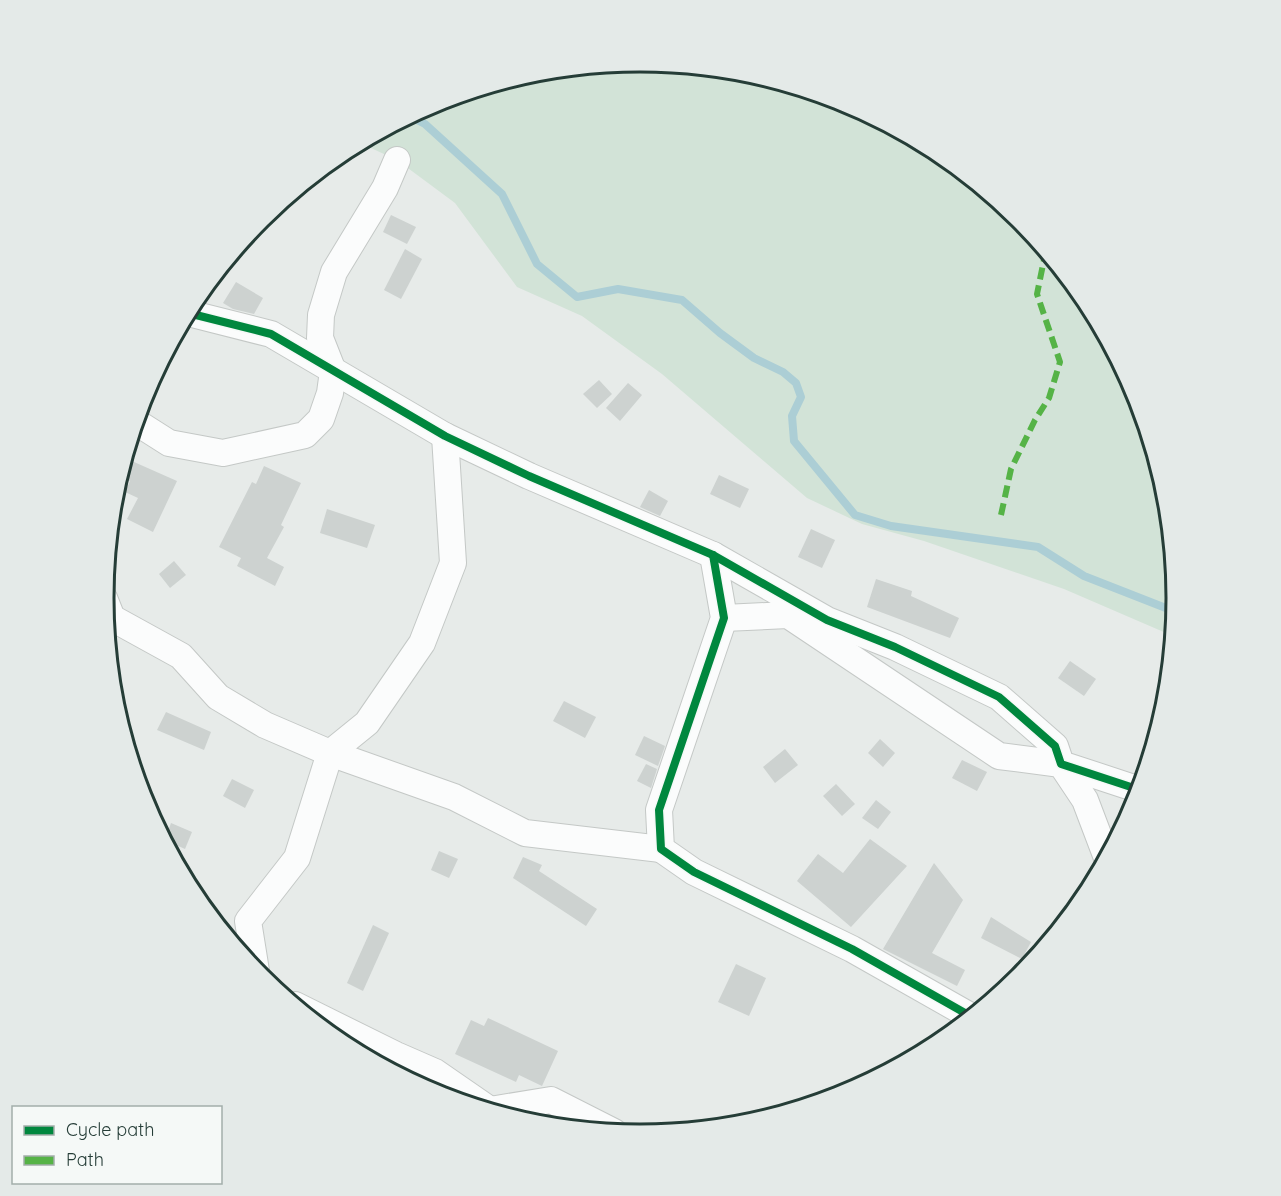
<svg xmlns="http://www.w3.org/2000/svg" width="1281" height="1196" viewBox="0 0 1281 1196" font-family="Quicksand,sans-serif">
	<rect width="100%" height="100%" fill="#e7ebe9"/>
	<polygon fill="#d2e3d7" points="640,62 746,72 846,102 939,152 1020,219 1087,300 1136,393 1167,494 1177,598 1173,636 1064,589 924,541 862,524 807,498 662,374 582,316 517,287 455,203 397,160 360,143 436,102 536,72"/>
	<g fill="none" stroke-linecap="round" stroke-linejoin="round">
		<polyline stroke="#acced5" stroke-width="8" points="409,116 425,124 502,194 537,264 577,297 618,289 682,300 720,333 754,358 783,372 796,383 801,397 792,416 794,441 855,515 891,526 1038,547 1084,576 1176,612"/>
	</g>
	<g fill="#cdd2d0">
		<polygon points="391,215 416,227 407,244 383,232"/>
		<polygon points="405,249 422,259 401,299 384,290"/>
		<polygon points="236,282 263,298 254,314 233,309 223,303"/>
		<polygon points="599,380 612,394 597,408 583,394"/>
		<polygon points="628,383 642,395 620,421 606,408"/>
		<polygon points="125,458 177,481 153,532 127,519 138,498 125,492 130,481 119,476"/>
		<polygon points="264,466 301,483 281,525 284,527 267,558 284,567 275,586 237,566 241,558 219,547 252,482 256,484"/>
		<polygon points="719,475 749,489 740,508 710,494"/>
		<polygon points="649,490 668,501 660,516 640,507"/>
		<polygon points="327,509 375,525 367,548 320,533"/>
		<polygon points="811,529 835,540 822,568 798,557"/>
		<polygon points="174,561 186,575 170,588 159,574"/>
		<polygon points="876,579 912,591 911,596 959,618 950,638 867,607"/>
		<polygon points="1070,661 1096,679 1084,696 1058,678"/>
		<polygon points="564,701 596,717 585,738 553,721"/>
		<polygon points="166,712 211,732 204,750 157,730"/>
		<polygon points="644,736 665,746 658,766 635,755"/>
		<polygon points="880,739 895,753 883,767 868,753"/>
		<polygon points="785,749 798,765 775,783 763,767"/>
		<polygon points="962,760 987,772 977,791 952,778"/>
		<polygon points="646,764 657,769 651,788 637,781"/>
		<polygon points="232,779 254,790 245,808 223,796"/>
		<polygon points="836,784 855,804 842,816 823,796"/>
		<polygon points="876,800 891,812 878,829 862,818"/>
		<polygon points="171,823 192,832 185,849 165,840"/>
		<polygon points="870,839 907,866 851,927 797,881 818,854 843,873"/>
		<polygon points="439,851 458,859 449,878 431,870"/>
		<polygon points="523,857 542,865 539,871 597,909 586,926 513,878"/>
		<polygon points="934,863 963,900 932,953 965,970 957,986 883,949"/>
		<polygon points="991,917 1031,942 1022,959 981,938"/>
		<polygon points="373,925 389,933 363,991 347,983"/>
		<polygon points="736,964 766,978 749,1016 718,1002"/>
		<polygon points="488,1018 558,1051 542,1086 519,1075 516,1082 455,1054 471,1020 484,1026"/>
	</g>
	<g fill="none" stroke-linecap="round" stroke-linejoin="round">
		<defs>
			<g id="street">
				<polyline points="188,313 271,334 445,436 529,476 713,555 827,620 895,647 999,697 1055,746 1061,764 1140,790"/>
				<polyline points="136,422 169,443 223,453 305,435 321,419 330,393 333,371 320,338 321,315 334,272 385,188 397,160"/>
				<polyline points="713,555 724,618 659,810 661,849 694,872 852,949 972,1017"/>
				<polyline points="104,598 112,618 181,656 218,697 265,725 330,753 454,797 525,833 661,849"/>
				<polyline points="724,618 788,615 999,756 1061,764 1085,800 1107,858"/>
				<polyline points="256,971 248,921 297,858 330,753 367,723 422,643 453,563 445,436"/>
				<polyline points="295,1005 396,1055 435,1072 490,1110"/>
				<polyline points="490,1110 551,1100 614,1132"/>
			</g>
		</defs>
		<use href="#street" stroke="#c4c8c6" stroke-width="28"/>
		<use href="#street" stroke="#fbfcfc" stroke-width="26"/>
		<polyline stroke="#55b346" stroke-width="6" stroke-dasharray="12 6" stroke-linecap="butt" points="1001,515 1011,469 1035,420 1049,398 1060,362 1037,294 1046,250"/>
		<defs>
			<g id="cycleway">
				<polyline points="188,313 271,334 445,436 529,476 713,555 827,620 895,647 999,697 1055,746 1061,764 1140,790"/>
				<polyline points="713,555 724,618 659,810 661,849 694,872 852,949 972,1017"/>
			</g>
		</defs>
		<use href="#cycleway" stroke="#f5f9f7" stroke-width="11"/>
		<use href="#cycleway" stroke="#00873e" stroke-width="8"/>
	</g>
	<path d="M0 0H1281V1196H0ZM114 598a526 526 0 1 1 1052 0a526 526 0 1 1-1052 0Z" fill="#e4eae8" fill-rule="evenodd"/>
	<path fill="none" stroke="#253d37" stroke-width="3" d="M114 598a526 526 0 1 1 1052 0a526 526 0 1 1-1052 0Z"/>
	<rect x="12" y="1106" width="210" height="78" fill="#f5f9f7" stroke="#a2aeaa" stroke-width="1.5"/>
	<rect x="24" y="1126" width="30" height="9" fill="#00873e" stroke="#a2aeaa" stroke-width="1.5"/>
	<text x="66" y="1136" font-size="18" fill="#253d37">Cycle path</text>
	<rect x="24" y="1156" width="30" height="9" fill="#55b346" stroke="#a2aeaa" stroke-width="1.5"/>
	<text x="66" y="1166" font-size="18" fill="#253d37">Path</text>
</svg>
